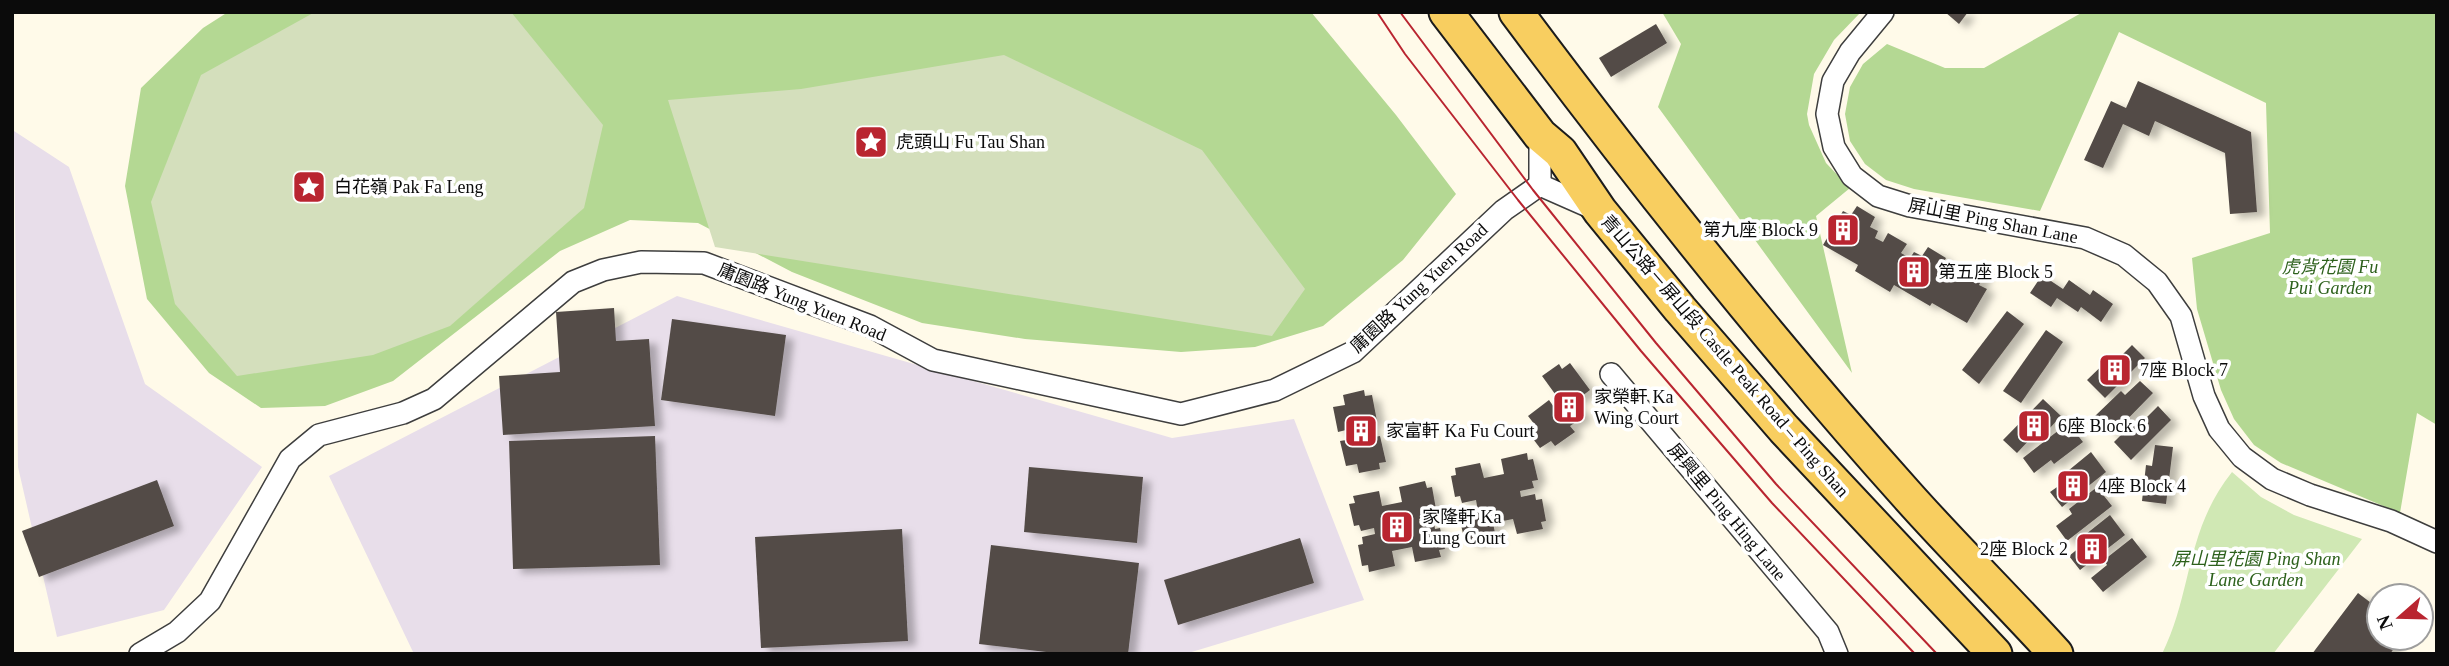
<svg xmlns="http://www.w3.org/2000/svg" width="2449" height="666" viewBox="0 0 2449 666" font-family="'Times New Roman','Noto Sans TC',serif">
	<defs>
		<filter id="shadow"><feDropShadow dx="8" dy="4.5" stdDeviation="3.5" flood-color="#0004"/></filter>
	</defs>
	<rect width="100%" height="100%" fill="#fffae9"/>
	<g fill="#e8deea">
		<polygon points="14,131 69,167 145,384 262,467 164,610 57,637 18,467"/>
		<polygon points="677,296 1172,438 1294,419 1364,600 1185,654 414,654 329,476"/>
	</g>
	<path fill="#d0e8b4" d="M2232,472L2261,497L2294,515L2362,539L2273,654H2205L2202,652L2200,654H2162C2193,591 2185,531 2232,472Z"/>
	<g fill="#b4d893">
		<polygon points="228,12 1311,12 1396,115 1456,194 1403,260 1323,326 1255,347 1181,352 1025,339 922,323 792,272 698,223 630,220 560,251 393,381 325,406 261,408 209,373 147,299 125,186 141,88 203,28"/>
		<polygon points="1662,12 1861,12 1834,40 1814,74 1807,114 1809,125 1826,163 1850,188 1816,216 1852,373 1658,107 1681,44"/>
		<polygon points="2083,12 2434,12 2437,16 2437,425 2417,413 2400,513 2281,463 2254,445 2234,419 2221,390 2197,309 2192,258 2270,233 2266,103 2119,32 2040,211 1914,189 1886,180 1865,164 1850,141 1845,114 1850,87 1863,64 1887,44 1945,68 1984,68"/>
	</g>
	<g fill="#d4dfbc">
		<polygon points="315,12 511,12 603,125 584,208 450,326 373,355 237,376 175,304 151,202 201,75"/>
		<polygon points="1004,55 1202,150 1305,289 1272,336 715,247 668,100 801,89"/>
	</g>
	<g fill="#534c47" filter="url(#shadow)">
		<polygon points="1945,12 1968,12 1959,24"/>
		<polygon points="1656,24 1667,43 1611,77 1599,58"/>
		<polygon points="2138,81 2251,132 2257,212 2230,214 2225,153 2155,121 2149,136 2123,124 2103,168 2084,160 2111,101 2126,108"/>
		<polygon points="1857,206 1875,217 1870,227 1878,231 1875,238 1883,242 1888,233 1907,244 1901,253 1910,258 1914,252 1922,256 1928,247 1946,258 1941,267 1949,272 1952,269 1960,273 1965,264 1984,275 1979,285 1987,289 1967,323 1932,303 1930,306 1894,285 1890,292 1855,271 1858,265 1823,245 1843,211 1851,215"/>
		<polygon points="2042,275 2063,289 2069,280 2090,295 2093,290 2113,304 2101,322 2081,307 2078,312 2057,298 2051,307 2030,293"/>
		<polygon points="614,308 616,341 649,339 655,426 503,435 499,376 560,372 556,312"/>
		<polygon points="2007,311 2024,324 1979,384 1962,370"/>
		<polygon points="672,319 786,335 775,416 661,400"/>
		<polygon points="2046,330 2063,342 2021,403 2003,391"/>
		<polygon points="2132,345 2145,358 2105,398 2087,380 2113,355 2117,360"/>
		<polygon points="1570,363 1590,390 1574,402 1585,416 1570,426 1575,432 1555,446 1551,441 1540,448 1527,431 1535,425 1528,416 1549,400 1556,410 1563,405 1542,376 1559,364 1562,369"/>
		<polygon points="2140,381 2153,393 2113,434 2095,416 2121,391 2125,395"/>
		<polygon points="1364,390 1365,396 1372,395 1377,421 1371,422 1374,437 1380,436 1386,462 1379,463 1380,469 1359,473 1357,464 1346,466 1340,441 1352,439 1350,429 1338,432 1333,407 1345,405 1343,395"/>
		<polygon points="2043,399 2061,416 2038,441 2033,436 2017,453 2003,440"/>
		<polygon points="2158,406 2171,420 2131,460 2114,442 2139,417 2143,421"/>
		<polygon points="2068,423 2083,442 2054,464 2051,460 2034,473 2023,458"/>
		<polygon points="655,436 660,565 513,569 509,441"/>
		<polygon points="2155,445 2173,447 2166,504 2142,501 2146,465 2152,466"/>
		<polygon points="2091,452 2106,472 2062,507 2050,492 2067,480 2063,475"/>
		<polygon points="1527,453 1528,460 1533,459 1538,480 1532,481 1534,488 1520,491 1521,497 1535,494 1536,500 1542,499 1546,521 1541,522 1543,529 1517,534 1513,519 1493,523 1496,538 1471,544 1469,537 1464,538 1459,516 1465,515 1463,509 1477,506 1476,500 1462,503 1460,496 1455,497 1451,476 1456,475 1455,468 1480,463 1484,478 1504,474 1501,459"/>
		<polygon points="1029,467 1143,477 1137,543 1024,532"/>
		<polygon points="157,480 174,526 39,577 22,531"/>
		<polygon points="1425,481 1427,488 1432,487 1436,509 1431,510 1433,516 1419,519 1420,525 1434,522 1435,529 1440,528 1445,549 1439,550 1441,557 1415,562 1412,547 1392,551 1395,566 1369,572 1368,565 1362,566 1358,545 1363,544 1362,537 1375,534 1374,528 1361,531 1359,525 1354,526 1349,504 1355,503 1353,496 1379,491 1382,506 1402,502 1399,487"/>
		<polygon points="2097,487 2112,506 2067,541 2056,526 2072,514 2069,509"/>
		<polygon points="2110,515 2125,535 2080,570 2069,556 2085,543 2081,538"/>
		<polygon points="902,529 908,641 761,648 755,537"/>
		<polygon points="1300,538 1314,583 1178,625 1164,580"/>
		<polygon points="2132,538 2147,557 2103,592 2091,578 2107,565 2104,560"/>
		<polygon points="991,545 1139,563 1128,654 1063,654 979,644"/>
		<polygon points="2358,593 2379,609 2379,613 2369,627 2379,634 2379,638 2384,638 2395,647 2390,654 2312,654"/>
	</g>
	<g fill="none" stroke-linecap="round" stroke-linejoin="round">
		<defs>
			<g id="street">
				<polyline points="1883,12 1850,52 1833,81 1827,114 1834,147 1852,176 1878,196 1910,206 2085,238 2124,255 2157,282 2181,316 2204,396 2219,429 2242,457 2272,479 2310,495 2391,521 2437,542"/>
				<polyline points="1540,135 1540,185"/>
				<polyline points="1540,185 1599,211"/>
				<polyline points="1611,374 1828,632 1837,654"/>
				<polyline points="140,654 177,632 210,601 290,459 319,435 403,413 434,399 573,282 603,270 641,262 704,263 870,326 933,360 1181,414 1275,390 1353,352 1504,210 1540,185"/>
			</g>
			<g id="primary">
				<polyline points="1446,12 1540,135 1560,152 1600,211 1680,309 1784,429 1995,654"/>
				<path d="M1516,12C1640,178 1769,341 1907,495C1955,549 2007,600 2056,654"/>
			</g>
		</defs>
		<use href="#street" stroke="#3e3e3e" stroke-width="24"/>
		<use href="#primary" stroke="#1c1c1c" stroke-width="37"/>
		<use href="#street" stroke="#fff" stroke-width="21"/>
		<use href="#primary" stroke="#f8ce60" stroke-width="33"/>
		<g stroke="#b92530" stroke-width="2">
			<polyline points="1377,12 1405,54 1518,200 1641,351 1772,503 1915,654"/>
			<polyline points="1400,12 1533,190 1656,343 1776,484 1937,654"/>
		</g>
	</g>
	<defs>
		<symbol id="sight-square" viewBox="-11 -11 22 22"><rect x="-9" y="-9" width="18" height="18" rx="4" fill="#b92530" stroke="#fff"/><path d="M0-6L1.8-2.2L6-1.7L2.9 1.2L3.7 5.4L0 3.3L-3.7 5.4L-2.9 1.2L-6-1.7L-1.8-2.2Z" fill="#fff"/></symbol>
		<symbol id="building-square" viewBox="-11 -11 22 22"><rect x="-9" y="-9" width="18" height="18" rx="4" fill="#b92530" stroke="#fff"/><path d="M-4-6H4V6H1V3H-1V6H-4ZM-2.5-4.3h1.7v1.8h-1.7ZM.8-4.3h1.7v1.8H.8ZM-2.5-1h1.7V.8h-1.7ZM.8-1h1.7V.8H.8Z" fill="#fff"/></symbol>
	</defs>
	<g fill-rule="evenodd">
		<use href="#sight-square" x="852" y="123" width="38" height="38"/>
		<use href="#sight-square" x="290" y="168" width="38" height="38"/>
		<use href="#building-square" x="1824" y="211" width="38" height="38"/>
		<use href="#building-square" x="1895" y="253" width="38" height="38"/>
		<use href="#building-square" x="2096" y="351" width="38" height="38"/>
		<use href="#building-square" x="1550" y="388" width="38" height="38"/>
		<use href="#building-square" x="2015" y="407" width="38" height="38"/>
		<use href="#building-square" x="1342" y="412" width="38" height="38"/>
		<use href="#building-square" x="2054" y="467" width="38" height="38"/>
		<use href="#building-square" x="1378" y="508" width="38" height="38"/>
		<use href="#building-square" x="2073" y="530" width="38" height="38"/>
	</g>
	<g text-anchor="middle" stroke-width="7" stroke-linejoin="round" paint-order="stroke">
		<g font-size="18" fill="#0b0b0b" stroke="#fff" text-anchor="start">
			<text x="896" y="148">虎頭山 Fu Tau Shan</text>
			<text x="334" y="193">白花嶺 Pak Fa Leng</text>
			<text x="1818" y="236" text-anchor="end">第九座 Block 9</text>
			<text x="1938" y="278">第五座 Block 5</text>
			<text x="2140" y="376">7座 Block 7</text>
			<text x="1594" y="403">家榮軒 Ka<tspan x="1594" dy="21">Wing Court</tspan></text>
			<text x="2058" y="432">6座 Block 6</text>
			<text x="1386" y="437">家富軒 Ka Fu Court</text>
			<text x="2098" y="492">4座 Block 4</text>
			<text x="1422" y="523">家隆軒 Ka<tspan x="1422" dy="21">Lung Court</tspan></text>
			<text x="2068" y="555" text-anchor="end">2座 Block 2</text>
		</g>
		<g font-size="18" fill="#0b0b0b" stroke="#fff">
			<text transform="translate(1993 221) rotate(11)" y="6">屏山里 Ping Shan Lane</text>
			<text transform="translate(1419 288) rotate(-43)" y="6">庸園路 Yung Yuen Road</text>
			<text transform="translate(802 302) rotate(22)" y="6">庸園路 Yung Yuen Road</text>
			<text transform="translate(1725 356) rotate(49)" y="6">青山公路－屏山段 Castle Peak Road – Ping Shan</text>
			<text transform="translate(1727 512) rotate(50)" y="6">屏興里 Ping Hing Lane</text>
		</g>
		<g font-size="18" font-style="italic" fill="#2d611c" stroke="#fff">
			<text x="2330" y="273">虎背花園 Fu<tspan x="2330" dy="21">Pui Garden</tspan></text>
			<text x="2256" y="565">屏山里花園 Ping Shan<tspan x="2256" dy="21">Lane Garden</tspan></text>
		</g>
	</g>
	<rect width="2449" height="666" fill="none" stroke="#0b0b0b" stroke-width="28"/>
	<g transform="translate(2400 617) rotate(250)"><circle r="33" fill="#ffffff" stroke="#9d9d9d" stroke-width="2"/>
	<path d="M0-5L12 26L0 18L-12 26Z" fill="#b92530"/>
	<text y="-10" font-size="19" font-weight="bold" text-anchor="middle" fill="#0b0b0b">N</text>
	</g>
</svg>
